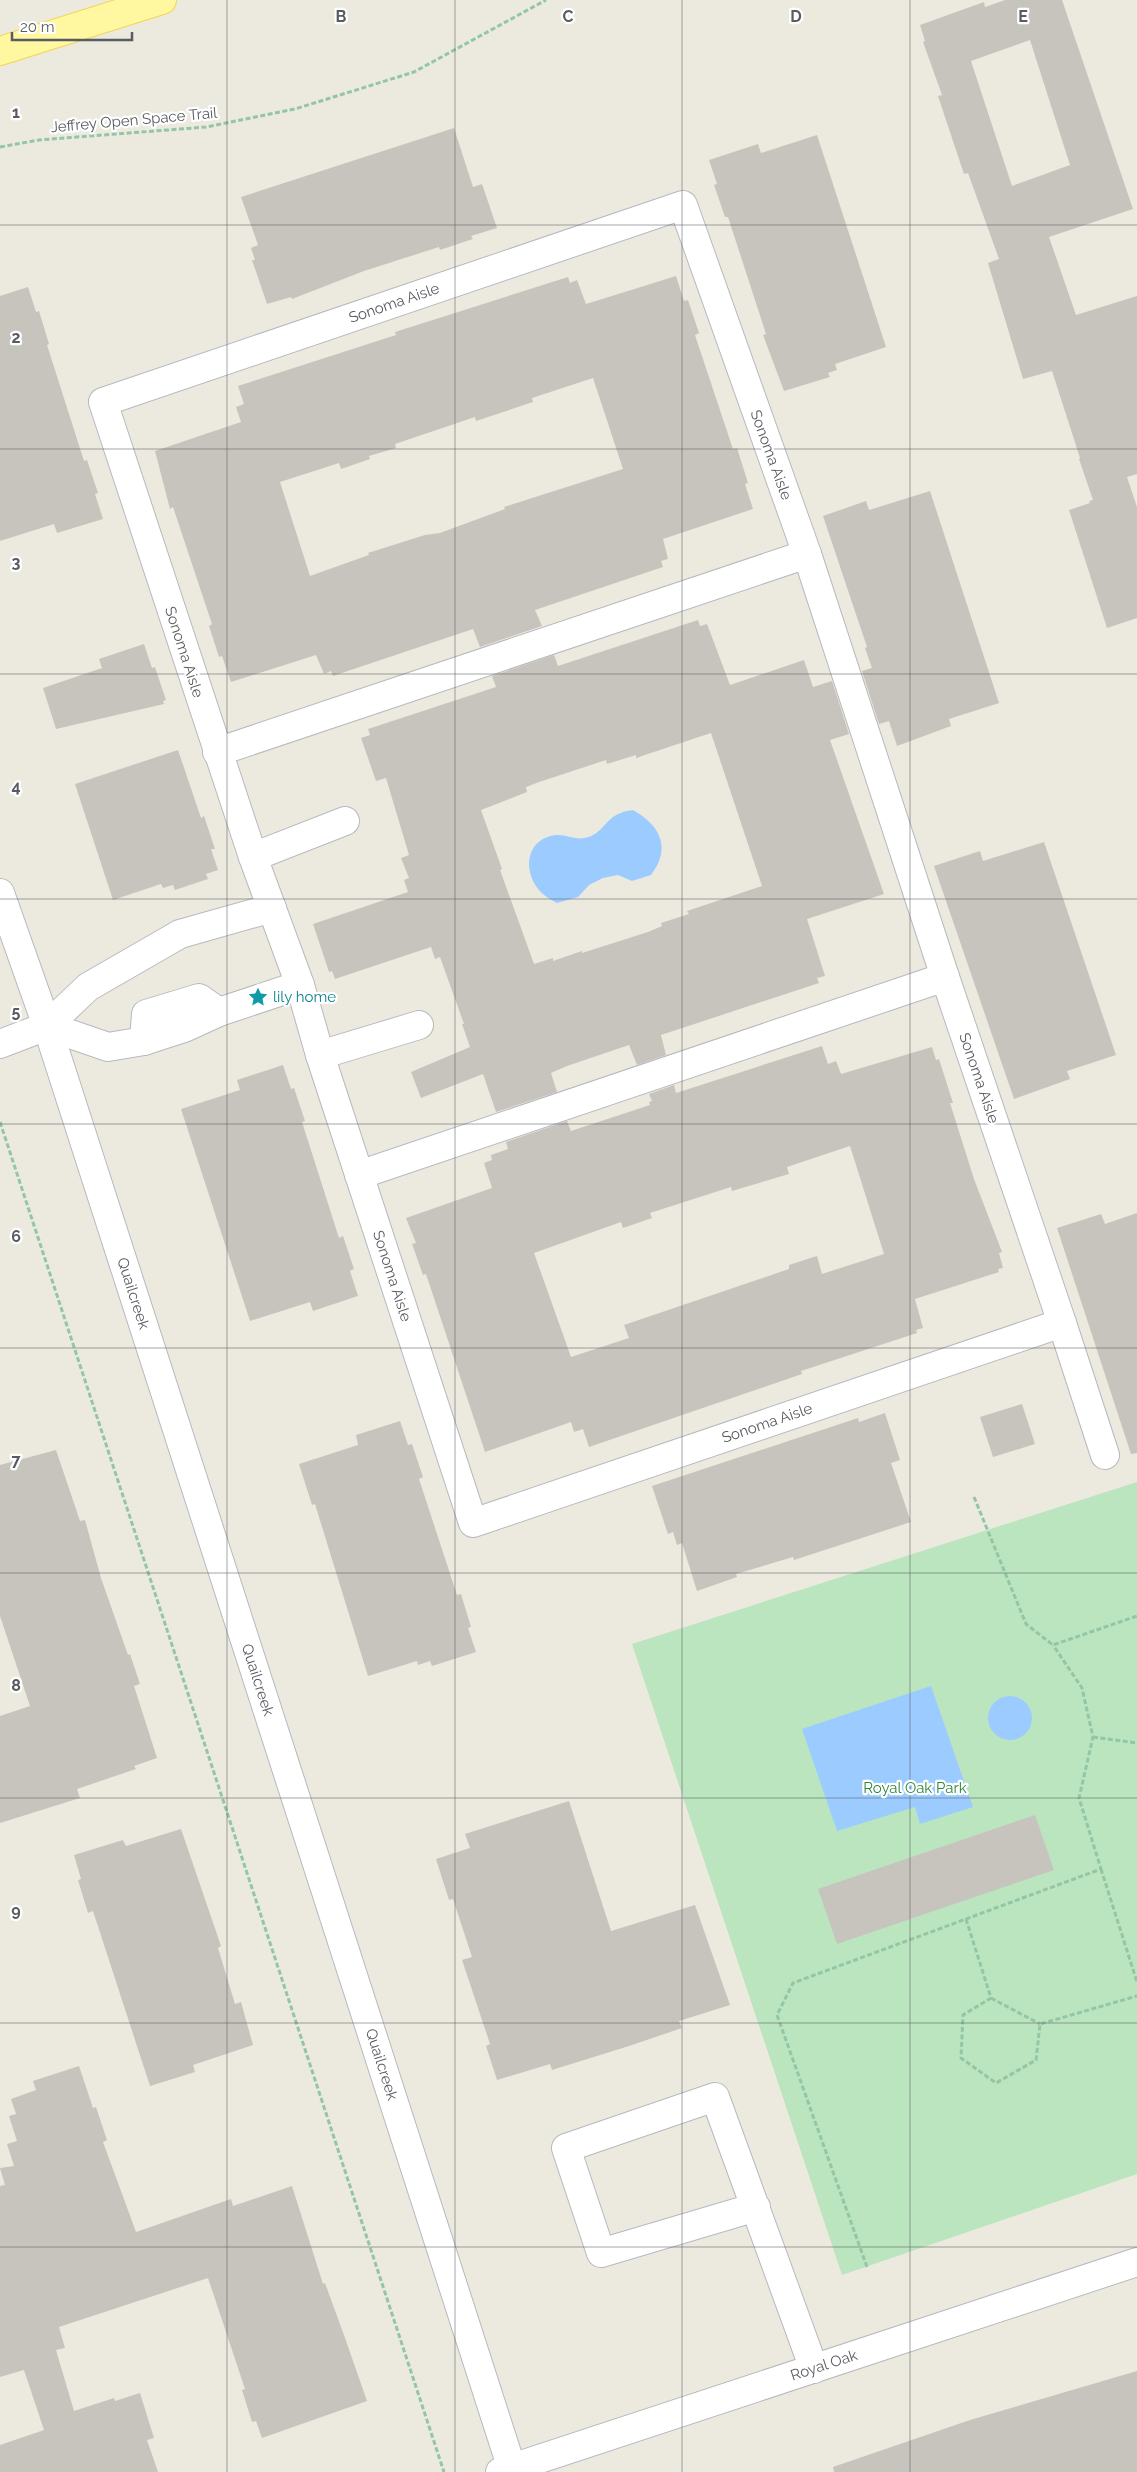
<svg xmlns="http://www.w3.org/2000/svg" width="1137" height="2472" viewBox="0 0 1137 2472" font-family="Raleway,sans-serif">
	<rect width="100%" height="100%" fill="#eceadf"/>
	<polygon fill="#bbe5be" points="1137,1482 1137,2174 842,2275 632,1644"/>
	<g fill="#9cccff">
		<path d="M633,810C660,825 672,848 651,875L632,881L618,875L603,878L589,885L578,897L557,903C544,897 533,887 530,872C526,853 536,836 558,835C568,835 577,841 588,837C606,832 605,813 633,810Z"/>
		<polygon points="931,1686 973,1807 920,1824 915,1807 837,1831 802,1729"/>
		<circle cx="1010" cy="1718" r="22"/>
	</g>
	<g fill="#c7c4bd" fill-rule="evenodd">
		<path d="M1005,0H1062L1133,209L1049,237L1076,315L1137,296V474L1127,477L1137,507V618L1107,628L1069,510L1090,503L1089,501L1093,500L1079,459L1080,458L1052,371L1023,379L988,263L999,259L968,173L964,174L938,96L942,95L923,42L925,41L920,25L984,2L985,7ZM1030,40L1070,165L1012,186L971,61Z"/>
		<polygon points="454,128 473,187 482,184 497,228 471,236 473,239 440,250 439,247 364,271 292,299 291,297 267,304 252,260 255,260 251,248 258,245 241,197"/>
		<polygon points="817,135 886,347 835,364 837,370 828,373 830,377 784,391 763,335 766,334 728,217 725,217 714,185 717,184 709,160 758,144 761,153"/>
		<path d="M676,276L684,301L688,300L699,333L695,335L733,449L737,448L748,483L745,484L753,509L663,539L668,559L661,561L663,567L535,610L542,626L480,647L473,629L333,676L331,671L324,674L316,655L231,682L222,656L219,657L209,626L212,624L173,507L170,509L155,451L241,422L236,407L244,404L238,386L396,335L395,332L568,277L570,283L577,280L586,304ZM593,378L623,469L504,507L505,509L440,533L425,535L368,553L369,555L310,576L280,482L339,463L341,469L370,459L369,456L396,448L395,444L475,417L476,421L533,402L532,398Z"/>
		<polygon points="28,287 36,312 39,311 49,344 47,345 84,461 87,460 98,493 95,494 103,519 57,533 54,524 0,541 0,296"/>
		<polygon points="930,491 999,703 949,719 951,726 897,746 889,721 879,724 862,671 872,668 865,648 867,647 823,516 866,501 869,510"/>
		<path d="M698,620L700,626L707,624L730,685L804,660L813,687L832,681L849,734L830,740L884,894L807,919L825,976L817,978L819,983L661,1035L666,1055L637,1065L629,1045L567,1066L551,1073L557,1092L496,1112L483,1074L421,1098L411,1072L470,1047L462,1024H464L440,957L435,959L431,947L335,979L332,971L329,972L313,924L408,892L404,880L409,878L401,858L409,855L386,778L376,781L361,738L370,735L368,729L496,687L492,676L554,655L558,666ZM711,733L762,886L687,911L689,914L661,923L662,926L648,932L582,953V951L553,961V958L534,964L500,870L502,869L481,810L527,792L526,787L539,782L606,760L607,764L636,755V758Z"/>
		<polygon points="144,644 152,668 155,667 166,700 163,701 164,704 56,729 43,688 102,668 99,659"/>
		<polygon points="178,750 201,818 204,816 215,849 211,849 218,870 206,874 208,879 175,890 173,885 163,888 161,884 113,900 75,784"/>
		<polygon points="1044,842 1116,1055 1067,1071 1070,1079 1014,1099 934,866 980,851 983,861"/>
		<path d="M822,1046L828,1064L836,1061L841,1074L932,1047L936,1060L939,1059L953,1103H950L974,1179L1002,1252L999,1253L1003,1268L998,1269L999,1272L915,1299L923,1328L916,1330L917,1333L801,1371L802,1374L589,1447L583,1429L574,1432L571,1422L485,1452L426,1274L423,1275L412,1244L416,1243L406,1218L492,1188L484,1163L492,1160L491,1155L508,1149L506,1142L567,1121L571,1131L650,1105L649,1102L652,1101L649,1094L674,1085L676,1093ZM850,1146L884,1254L822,1274L817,1256L789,1265V1269L624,1325L629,1338L571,1357L534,1253L621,1222L623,1228L652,1218L650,1213L731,1187L732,1191L789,1174L787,1167Z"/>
		<polygon points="283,1065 291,1089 294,1088 305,1121 302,1122 339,1238 343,1236 354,1269 350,1271 358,1296 313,1311 310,1302 250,1321 181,1109 240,1090 237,1080"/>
		<polygon points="1137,1213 1137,1453 1131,1454 1057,1228 1101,1214 1105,1224"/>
		<polygon points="1022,1404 1035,1444 993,1457 980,1417"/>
		<polygon points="885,1413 900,1460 891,1463 911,1522 794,1560 793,1557 736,1574 737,1577 697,1591 682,1543 677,1545 673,1532 668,1534 652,1486 858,1418 859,1422"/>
		<polygon points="400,1421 408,1445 412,1444 423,1477 419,1479 457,1595 461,1594 471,1627 468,1628 476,1652 432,1666 430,1661 418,1665 417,1661 368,1676 315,1504 312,1505 299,1464 358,1445 356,1435"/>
		<polygon points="56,1450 80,1521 85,1520 101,1578 128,1655 130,1654 140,1684 134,1686 157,1758 134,1766 136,1769 77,1789 80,1798 0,1823 0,1716 30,1706 0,1616 0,1465"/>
		<polygon points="569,1801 611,1931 695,1905 730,2005 679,2021 682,2028 629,2046 552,2070 550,2064 497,2080 486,2046 490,2044 462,1960 472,1957 453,1899 449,1900 436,1859 470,1848 465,1834"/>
		<polygon points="1035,1815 1054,1870 837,1944 818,1889"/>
		<polygon points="181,1829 221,1946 218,1948 235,2004 241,2002 253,2045 193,2065 195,2072 150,2086 93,1911 88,1913 78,1880 81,1879 74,1855 123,1840 126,1846"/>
		<polygon points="79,2066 93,2108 96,2107 107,2140 103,2142 136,2232 231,2199 233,2206 292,2186 323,2284 325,2283 345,2338 367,2401 262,2438 256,2421 252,2422 242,2390 245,2389 208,2278 59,2327 65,2348 56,2350 74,2411 114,2398 115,2401 140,2393 154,2438 147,2440 158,2472 0,2472 0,2445 44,2430 24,2370 0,2377 0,2186 5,2185 0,2168 14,2166 7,2144 17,2141 9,2116 16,2114 11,2099 36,2090 33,2081"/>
		<polygon points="1137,2371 1137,2472 834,2472 833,2467 970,2420"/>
	</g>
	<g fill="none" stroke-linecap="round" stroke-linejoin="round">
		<defs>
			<g id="minor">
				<polygon points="683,205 807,554 945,977 1062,1323 473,1523 320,1055 300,985 253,857 103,402"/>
				<polyline points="217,752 807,554"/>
				<polyline points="253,857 345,821"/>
				<path id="s1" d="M0,893L47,1026L513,2472"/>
				<polyline points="47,1026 108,1047 144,1041 184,1028 219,1012 300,985"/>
				<polyline points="144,1041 146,1014 199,998 219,1012"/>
				<polyline points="0,1044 47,1026 88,987 180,934 272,908"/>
				<polyline points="320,1055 419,1025"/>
				<polyline points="359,1175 945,977"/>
				<polyline points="1062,1323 1105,1455"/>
				<path d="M756,2207L601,2253L566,2148L715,2097C748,2187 781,2278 814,2369"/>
				<path id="s2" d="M500,2472L1137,2262"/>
			</g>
			<polyline id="major" points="0,51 162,0"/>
		</defs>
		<use href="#minor" stroke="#b7b9bf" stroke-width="30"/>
		<use href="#major" stroke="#f4d451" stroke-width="30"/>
		<g stroke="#93c6a6" stroke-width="3" stroke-dasharray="5 2.5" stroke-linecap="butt">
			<polyline points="0,147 39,140 206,127 295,109 414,72 546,0"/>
			<polyline points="0,1122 444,2472"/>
			<polyline points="974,1497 1026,1624 1053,1645 1137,1616"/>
			<polyline points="1093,1737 1137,1743"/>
			<polyline points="1101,1869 1137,1982"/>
			<polyline points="966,1919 991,1998 963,2015 961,2058 996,2083 1036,2060 1040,2024 1137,1996"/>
			<polyline points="991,1998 1040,2024"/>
			<polyline points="867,2267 777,2015 793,1983 1101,1869 1079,1798 1093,1737 1082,1688 1053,1645"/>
		</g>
		<use href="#minor" stroke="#fff" stroke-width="28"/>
		<use href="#major" stroke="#fff8a1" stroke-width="28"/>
	</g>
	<path fill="none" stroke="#585b61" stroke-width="1" stroke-opacity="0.55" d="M227,0V2472M455,0V2472M682,0V2472M910,0V2472M0,225H1137M0,449H1137M0,674H1137M0,899H1137M0,1124H1137M0,1348H1137M0,1573H1137M0,1798H1137M0,2023H1137M0,2247H1137"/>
	<defs>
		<symbol id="sight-bare" viewBox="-9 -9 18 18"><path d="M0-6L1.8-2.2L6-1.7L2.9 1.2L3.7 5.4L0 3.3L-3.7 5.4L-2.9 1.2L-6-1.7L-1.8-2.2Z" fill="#0f9aa8" stroke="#fff" stroke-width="2.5" paint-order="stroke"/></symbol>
	</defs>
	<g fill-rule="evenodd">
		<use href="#sight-bare" x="244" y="983" width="28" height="28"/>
	</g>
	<g text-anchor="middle" stroke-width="4.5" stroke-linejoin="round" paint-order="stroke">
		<g font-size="15" fill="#585b61" stroke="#fff">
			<text transform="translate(134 120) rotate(-5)" y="5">Jeffrey Open Space Trail</text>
			<text transform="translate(394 303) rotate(-19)" y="5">Sonoma Aisle</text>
			<text transform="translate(771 455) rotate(70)" y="5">Sonoma Aisle</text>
			<text transform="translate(184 652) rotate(72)" y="5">Sonoma Aisle</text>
			<text transform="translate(979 1078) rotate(71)" y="5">Sonoma Aisle</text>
			<text transform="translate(392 1276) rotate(72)" y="5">Sonoma Aisle</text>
			<text dy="5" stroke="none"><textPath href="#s1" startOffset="422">Quailcreek</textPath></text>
			<text transform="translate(767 1423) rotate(-19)" y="5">Sonoma Aisle</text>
			<text dy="5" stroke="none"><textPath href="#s1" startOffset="828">Quailcreek</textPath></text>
			<text dy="5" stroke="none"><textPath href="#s1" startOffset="1232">Quailcreek</textPath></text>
			<text dy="5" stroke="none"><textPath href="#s2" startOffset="341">Royal Oak</textPath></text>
		</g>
		<g font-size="15" fill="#0d838f" stroke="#fff" text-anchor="start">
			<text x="273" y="1002">lily home</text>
		</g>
		<g font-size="15" fill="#33863e" stroke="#fff">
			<text x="915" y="1793">Royal Oak Park</text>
		</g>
	</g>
	<g font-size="16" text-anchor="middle" font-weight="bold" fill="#585b61" stroke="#fff" stroke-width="4.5" stroke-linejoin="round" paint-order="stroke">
		<text x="341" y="22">B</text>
		<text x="568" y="22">C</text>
		<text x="796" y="22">D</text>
		<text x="1023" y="22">E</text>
		<text x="16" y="118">1</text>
		<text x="16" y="343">2</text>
		<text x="16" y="568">3</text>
		<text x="16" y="792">4</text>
		<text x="16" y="1017">5</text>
		<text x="16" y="1242">6</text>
		<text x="16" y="1466">7</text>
		<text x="16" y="1691">8</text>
		<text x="16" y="1916">9</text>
	</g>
	<path d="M12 32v8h120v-8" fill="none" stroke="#585b61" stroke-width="2.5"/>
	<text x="20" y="32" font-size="15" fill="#585b61" stroke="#ffffff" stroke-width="4" paint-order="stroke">20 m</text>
</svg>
